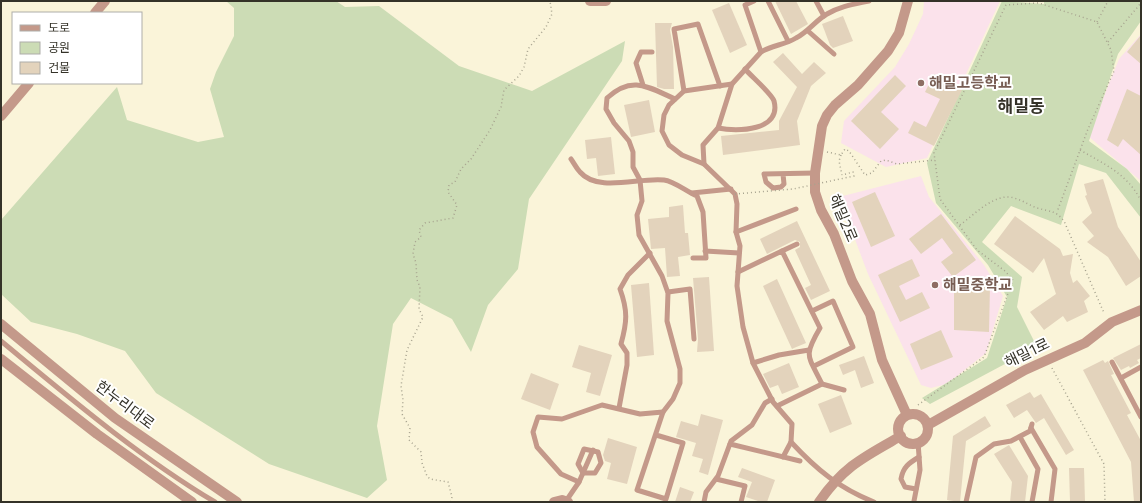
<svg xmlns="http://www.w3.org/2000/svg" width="1142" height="503" viewBox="0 0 1142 503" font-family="Commissioner,'Noto Sans KR',sans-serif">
	<rect width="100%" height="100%" fill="#faf4d9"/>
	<g fill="#fbe2eb">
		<polygon points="924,1 1006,1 1000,1 927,158 886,167 841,143 844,121 895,67 909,44 923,14"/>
		<polygon points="1141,34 1141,181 1088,136 1119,59"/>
		<polygon points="921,176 929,197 984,265 1003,296 986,353 947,384 931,388 921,385 868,274 839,197"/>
	</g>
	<g fill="#ccdcb5">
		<polygon points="226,1 336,1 345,7 379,6 459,66 532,91 625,41 622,61 529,199 518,269 488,305 471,352 452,319 411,298 393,324 377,426 387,480 367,498 269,464 156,393 125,351 77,334 31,322 1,294 1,220 117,87 127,120 198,142 224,137 210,89 216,72 234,36 234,8"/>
		<polygon points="1002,1 1044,4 1044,1 1141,1 1141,21 1118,54 1089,141 1127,169 1141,185 1141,218 1106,173 1079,164 1061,225 1011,206 982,242 1022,277 1017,307 1037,347 930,404 922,398 987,358 1007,297 988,265 936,203 927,163"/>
	</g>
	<g fill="#e3d3bc">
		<polygon points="775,1 796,1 808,24 791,34"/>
		<polygon points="729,3 747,45 730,53 712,10"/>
		<polygon points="843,16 853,41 833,48 830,45 822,24"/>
		<polygon points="655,23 672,23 670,30 673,47 674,89 664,89 657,87"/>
		<polygon points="1141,35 1141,64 1127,52"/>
		<polygon points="783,53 802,74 814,62 826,73 811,86 797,121 800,145 723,155 721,136 779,130 779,121 797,87 773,62"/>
		<polygon points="934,74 963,88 934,146 908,133 914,121 926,127 940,99 925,92"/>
		<polygon points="895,75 906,86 881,112 899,129 880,149 851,121"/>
		<polygon points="1127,89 1141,96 1141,155 1123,139 1118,147 1107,140"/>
		<polygon points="649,100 655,132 631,137 624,105"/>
		<polygon points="611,137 615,174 598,176 596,158 587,159 585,140"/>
		<polygon points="1103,179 1118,227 1141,262 1141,276 1126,286 1108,257 1087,242 1094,236 1082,222 1092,213 1085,196 1087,195 1084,184"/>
		<polygon points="875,192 895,236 871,247 852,202"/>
		<polygon points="683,205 685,233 688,233 690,255 678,257 680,276 667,277 665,248 651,249 648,219 669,217 669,207"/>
		<polygon points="941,214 976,260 953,277 941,262 953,253 942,238 921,254 909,239"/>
		<polygon points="1015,216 1060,249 1063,256 1073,254 1070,273 1073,283 1077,280 1090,296 1084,301 1088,312 1067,322 1063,316 1044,330 1030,312 1056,294 1044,258 1033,273 994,244"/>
		<polygon points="797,221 830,291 811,300 805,288 811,285 795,250 800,247 800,242 795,240 767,254 760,239"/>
		<polygon points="912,259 920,276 899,286 906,300 922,292 930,308 900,322 878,275"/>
		<polygon points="709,277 714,351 697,352 698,339 693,278"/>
		<polygon points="777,279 806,343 794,348 792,349 763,286"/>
		<polygon points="649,283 654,355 637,357 631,285"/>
		<polygon points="954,284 990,286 989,332 954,330"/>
		<polygon points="941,330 953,357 921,370 910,344"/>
		<polygon points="1141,344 1141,358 1137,360 1139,363 1130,368 1129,366 1121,370 1113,358"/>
		<polygon points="579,345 612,355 600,396 586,392 591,373 572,367"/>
		<polygon points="864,356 874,383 861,388 855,370 843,375 839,365"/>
		<polygon points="1103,360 1105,363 1108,361 1114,374 1111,375 1131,413 1127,415 1141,441 1141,502 1134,502 1131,462 1083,370"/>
		<polygon points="789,363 799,387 782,394 778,385 770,388 763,374"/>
		<polygon points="531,373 559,384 550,410 521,399"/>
		<polygon points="1030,392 1034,398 1041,394 1074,450 1066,455 1044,418 1036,423 1027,410 1014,418 1006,405"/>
		<polygon points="841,395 852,424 830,433 818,404"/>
		<polygon points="701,414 723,420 708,475 699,472 703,459 692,456 696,443 676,437 681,421 698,426"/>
		<polygon points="985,416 991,426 966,441 960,502 947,500 953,436"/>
		<polygon points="608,438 637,447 627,484 607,479 611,463 605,461 603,455"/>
		<polygon points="1009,445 1028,476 1025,502 1010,502 1012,482 994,454"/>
		<polygon points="742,468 775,480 767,502 761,502 746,497 752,482 738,477"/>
		<polygon points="1069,468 1084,468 1085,502 1070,502"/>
		<polygon points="680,487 694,492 690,502 675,502"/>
	</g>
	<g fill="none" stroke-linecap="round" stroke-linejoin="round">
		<g stroke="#a7a38f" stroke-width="1.5" stroke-dasharray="1 3" stroke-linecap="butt">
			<polyline points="1097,22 1108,1"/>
			<polyline points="1108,42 1141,3"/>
			<path d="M1080,150C1104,164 1128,174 1141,201"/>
			<polyline points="827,152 841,155 845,149 849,151 865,175 872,173 881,161 886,160 897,164 935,160"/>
			<polyline points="841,155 839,161 842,175"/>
			<path d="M960,225C974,215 995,192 1014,198C1022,200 1029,205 1037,208C1051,212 1055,210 1064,221L1104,313"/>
			<polyline points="1052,368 1104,464 1105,502"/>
			<polyline points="918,405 984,357 1013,280 1005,271 977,250 940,199 934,153 1006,5 1039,3 1097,22 1111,50 1114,71 1088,129 1057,212"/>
			<polyline points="451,502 452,497 448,482 430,479 427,476 422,463 421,452 409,440 410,428 402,414 403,400 401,386 407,350 423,317 419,309 420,287 417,280 416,263 413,254 415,242 421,237 419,230 425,223 453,218 457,205 448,192 449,185 455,182 461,169 471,159 490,130 501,107 504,90 519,76 524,67 528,49 546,27 552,14 550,1"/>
		</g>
		<g stroke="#c4998a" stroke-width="5">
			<polyline points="754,1 745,5 761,52"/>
			<polyline points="768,1 788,41"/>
			<polyline points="816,1 824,16"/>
			<polyline points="808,31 834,54"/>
			<polyline points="732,84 684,91 669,105 664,115 662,131 669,145 682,155 704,164 735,194 737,204 736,232 740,246 737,286 743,327 753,363 773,402 792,424 791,442 783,457"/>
			<polyline points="643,85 636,63 641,52 652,52"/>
			<polyline points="684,91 674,29 698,24 720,86"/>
			<path d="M718,128C737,132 782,131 774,101C772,94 751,76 745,69"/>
			<path d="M571,159C574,163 576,168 580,172C598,193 639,177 664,180C674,181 687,192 697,196L703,212L706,258H693"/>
			<path d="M704,164L703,145L718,128L732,84L761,52C772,45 785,45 796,38C808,32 816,20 827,14C840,6 855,4 869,1"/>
			<polyline points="783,174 784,184 781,187 773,188 766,182 764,174 815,173"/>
			<polyline points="692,193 731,189"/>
			<polyline points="736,232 796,209"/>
			<polyline points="705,251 739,253"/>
			<polyline points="782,251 797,244"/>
			<path d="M738,272L782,251L820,328C803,357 808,355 822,384"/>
			<polyline points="668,292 690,289 694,339"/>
			<polyline points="812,311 833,301 853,347 814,366"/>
			<path d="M1,341C70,398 138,456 215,502"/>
			<polyline points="1112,362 1141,417"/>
			<polyline points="753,363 779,355 809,350"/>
			<polyline points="1121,378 1141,367"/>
			<polyline points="777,406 822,384 844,390"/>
			<path d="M619,408L627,365V353L621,344C627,322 628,311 620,289L628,275L650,253"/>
			<polyline points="1031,428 1055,469 1051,502"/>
			<path d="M656,435L683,443L666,499L637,490L663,412L673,399L680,383V369L667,321L668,293L662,276L639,235L637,215L642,201L640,180L633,167V152L629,141L614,123L606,109L607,98C632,75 648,87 675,99"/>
			<polyline points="1020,437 1038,469 1032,502"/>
			<polyline points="730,444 800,461"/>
			<polygon points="584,449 598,452 601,463 595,473 583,473 578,464"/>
			<polyline points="716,479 745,486 741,502"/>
			<polyline points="579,482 561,474 537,447 533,432 538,417 562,419 602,405 640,414 663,412"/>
			<path d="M916,489L905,487L901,479C903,467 909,463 919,457"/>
			<polyline points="566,501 579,482 593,450"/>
			<polyline points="914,501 920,470 918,442"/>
			<polyline points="704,502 706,492 718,476 731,441 752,425 765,403 772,399"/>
			<polyline points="966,502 976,457 994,444 1011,441 1030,431 1032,424"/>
		</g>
		<g stroke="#c4998a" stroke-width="10">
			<polyline points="95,13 105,1"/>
			<polyline points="1,116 29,83"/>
			<polyline points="554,502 562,500 568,502"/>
		</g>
		<g stroke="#c4998a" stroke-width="10">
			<polyline points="590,1 606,1"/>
			<polyline points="1,324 115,418 237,502"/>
			<polyline points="1,359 97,434 192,502"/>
			<circle cx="913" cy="429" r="15"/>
			<polyline points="907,415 882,360 870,314 852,281 834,234 821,210 815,192 815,173 822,126 827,115 835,105 858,85 888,51 899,33 908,1"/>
			<polyline points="928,425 1025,370 1085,343 1112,322 1141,310"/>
			<path d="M819,502C844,466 864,457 901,436"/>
		</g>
		<polyline stroke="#a7a38f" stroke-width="1.5" stroke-dasharray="1 3" stroke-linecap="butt" points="735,194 793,189 854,176 853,172 842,175"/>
		<path stroke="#c4998a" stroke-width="5" d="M791,442C817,470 839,488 874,502"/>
	</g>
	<g fill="#8d6e63" stroke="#fff" stroke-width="1.5">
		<circle cx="921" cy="83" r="4"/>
		<circle cx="935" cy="285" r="4"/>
	</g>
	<g text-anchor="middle" stroke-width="4" stroke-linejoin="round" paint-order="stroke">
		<g font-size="15" font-weight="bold" fill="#785e54" stroke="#fff" text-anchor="start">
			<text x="929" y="88">해밀고등학교</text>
			<text x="943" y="290">해밀중학교</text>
		</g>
		<g font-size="15" fill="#343228" stroke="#fff">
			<text transform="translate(843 218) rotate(67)" y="5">해밀2로</text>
			<text transform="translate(1027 353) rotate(-26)" y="5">해밀1로</text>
			<text transform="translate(125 405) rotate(37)" y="5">한누리대로</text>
		</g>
		<g font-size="17" font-weight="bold" fill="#343228" stroke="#fff">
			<text x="1021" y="112">해밀동</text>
		</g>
	</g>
	<rect width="1142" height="503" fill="none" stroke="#343228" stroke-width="4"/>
	<rect x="12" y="12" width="130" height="72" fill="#ffffff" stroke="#aeada9"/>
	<rect x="20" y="25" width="20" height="6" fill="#c4998a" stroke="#aeada9"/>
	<text x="48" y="32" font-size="12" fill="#343228">도로</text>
	<rect x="20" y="42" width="20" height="12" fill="#ccdcb5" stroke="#aeada9"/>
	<text x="48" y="52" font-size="12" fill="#343228">공원</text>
	<rect x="20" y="62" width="20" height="12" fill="#e3d3bc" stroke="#aeada9"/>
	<text x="48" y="72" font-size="12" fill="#343228">건물</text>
</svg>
